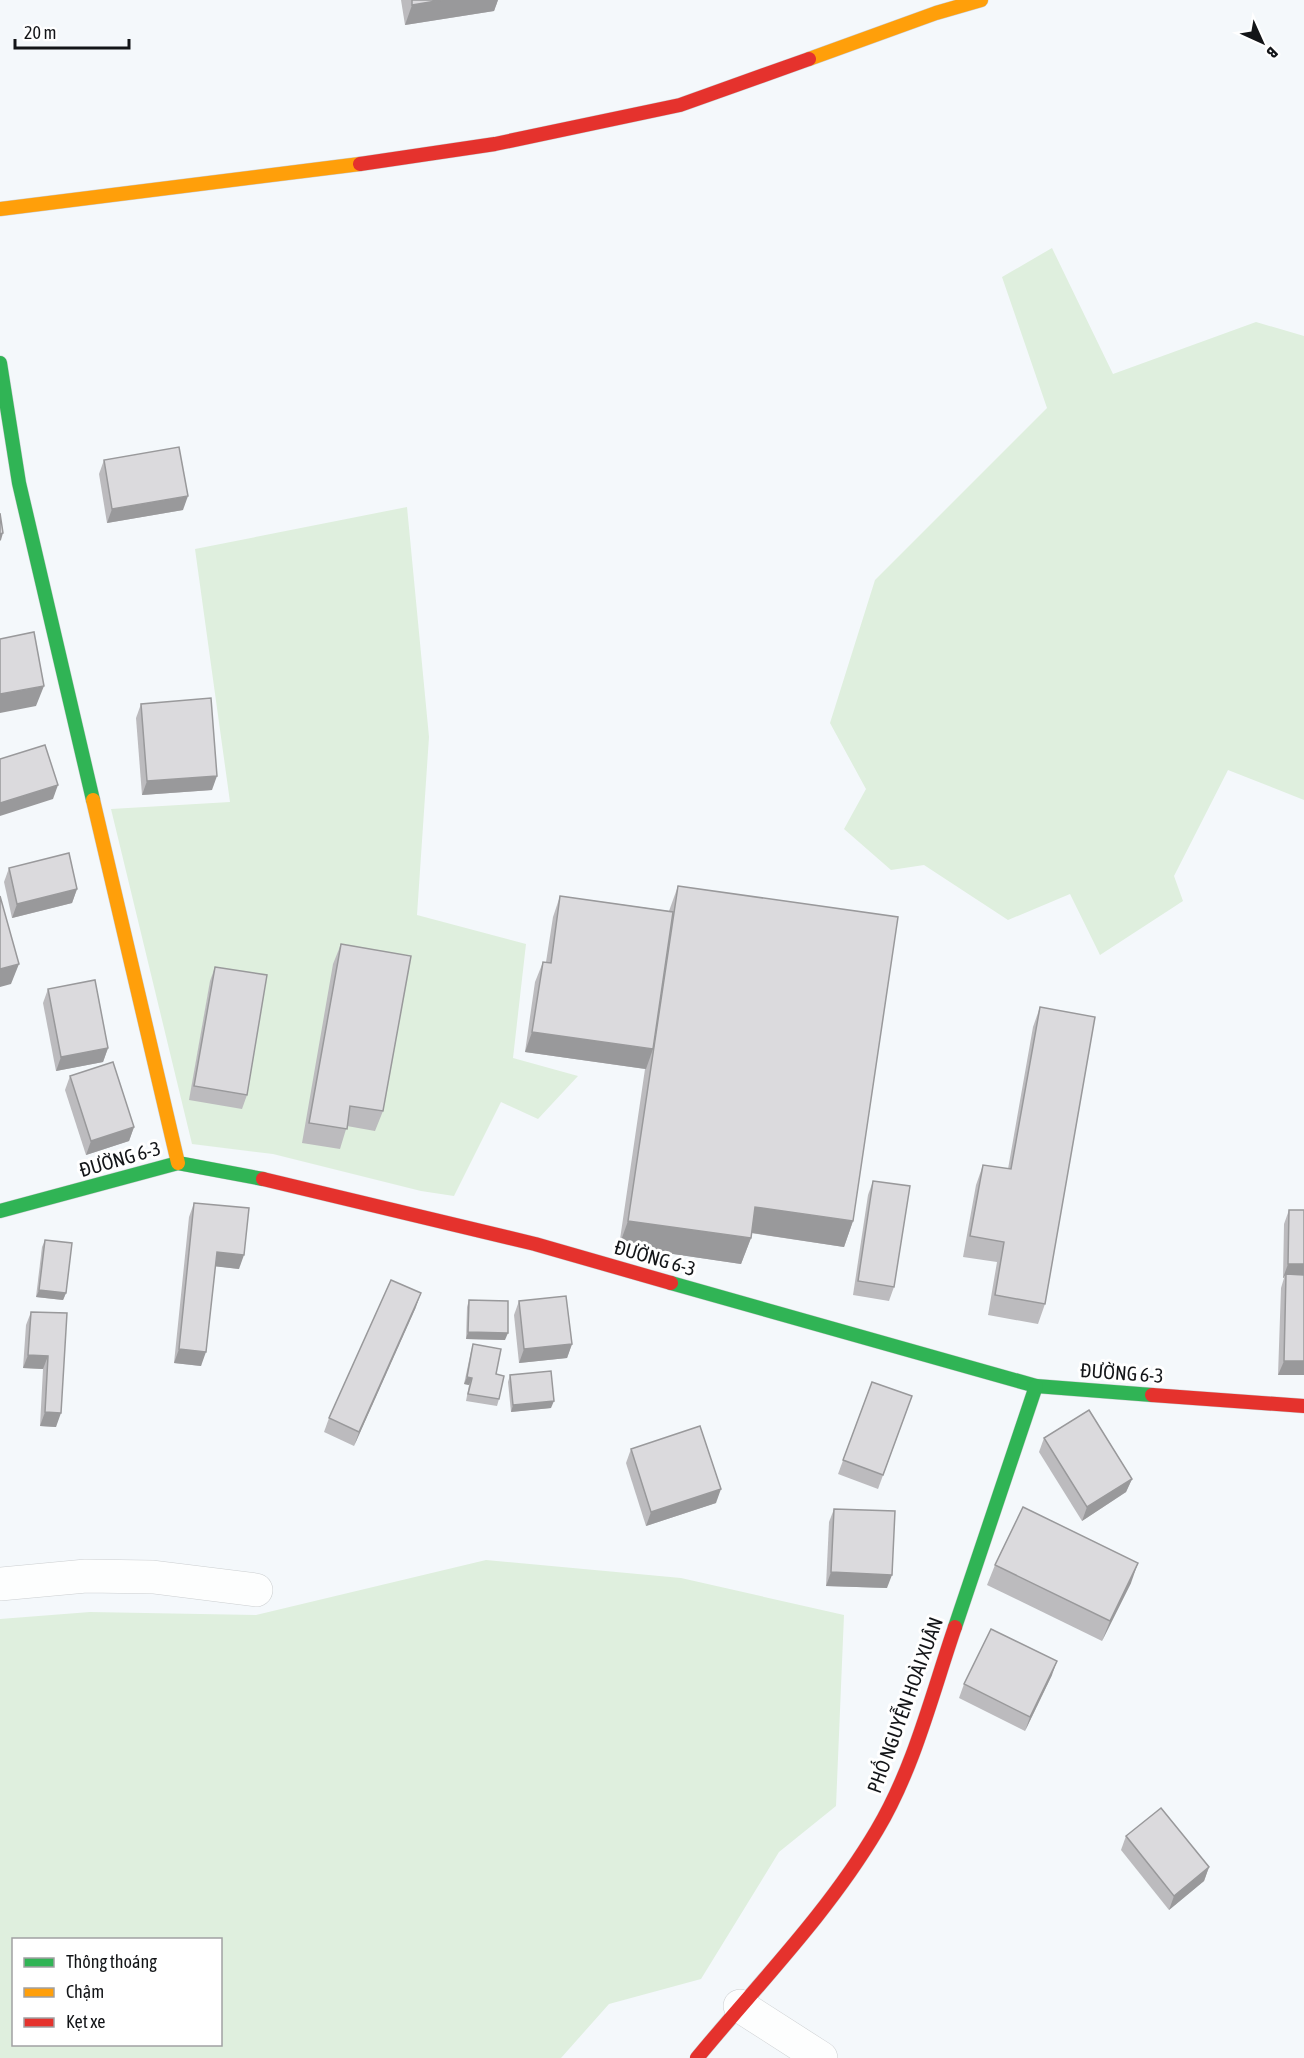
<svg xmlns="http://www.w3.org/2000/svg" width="1304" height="2058" viewBox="0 0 1304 2058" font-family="'Asap Condensed',sans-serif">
	<rect width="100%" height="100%" fill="#f4f8fb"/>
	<g fill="#dfefde" fill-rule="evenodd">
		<polygon points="1052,248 1113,374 1256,322 1304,336 1304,800 1228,770 1174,876 1183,901 1100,955 1070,894 1008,920 924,865 891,870 844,829 866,789 830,723 875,580 1047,408 1002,277"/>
		<polygon points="407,507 429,737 417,915 526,944 513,1058 578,1076 538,1119 501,1102 454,1196 421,1191 273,1154 192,1144 111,809 230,802 195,549"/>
		<path d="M486,1560L681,1578L844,1615L836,1806L779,1852L701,1979L609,2004L561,2058H0V1619L90,1612L256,1615ZM14,1940H220V2044H14Z"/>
	</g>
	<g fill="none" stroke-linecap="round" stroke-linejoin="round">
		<defs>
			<g id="street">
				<polyline points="0,1584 86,1576 153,1577 256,1590"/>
				<polyline points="740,2006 821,2058"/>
			</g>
			<g id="fast">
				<polyline points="0,363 19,483 93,800"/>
				<polyline points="0,1211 178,1163 263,1179"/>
				<polyline points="671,1283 1036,1386 1152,1395"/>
				<polyline points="955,1627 1036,1386"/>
			</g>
			<g id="slow">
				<polyline points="809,59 936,13 981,0"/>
				<polyline points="0,209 360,164"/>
				<polyline points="93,800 178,1163"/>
			</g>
			<g id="jam">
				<polyline points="360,164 495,144 680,105 809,59"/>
				<polyline points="263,1179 535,1244 671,1283"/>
				<polyline points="1152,1395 1304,1406"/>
				<path d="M697,2058C758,1984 828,1913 877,1830C914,1768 932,1694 955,1627"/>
			</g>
		</defs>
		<use href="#street" stroke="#cccfd1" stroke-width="34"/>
		<use href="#fast" stroke="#cccfd1" stroke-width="15"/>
		<use href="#slow" stroke="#cccfd1" stroke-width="15"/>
		<use href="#jam" stroke="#cccfd1" stroke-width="15"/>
		<use href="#street" stroke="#fdfefe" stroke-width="33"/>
		<use href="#fast" stroke="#30b455" stroke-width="14"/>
		<use href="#slow" stroke="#ff9f0a" stroke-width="14"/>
		<use href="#jam" stroke="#e5322d" stroke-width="14"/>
	</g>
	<g fill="#bcbbbe">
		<polygon points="401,0 498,0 494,11 405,25"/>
		<polygon points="104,460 183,510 107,523 99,474"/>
		<polygon points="141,704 212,790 142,795 136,718"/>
		<polygon points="9,868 77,889 72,903 12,918 4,882"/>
		<polygon points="678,886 853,1221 844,1247 751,1233 751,1238 741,1264 619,1246 645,1069 525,1052 535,982 543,962 546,962 553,917 560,896 669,911"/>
		<polygon points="341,944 383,1111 375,1131 347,1126 340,1149 302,1143 333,964"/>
		<polygon points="215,967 247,1095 242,1109 189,1100 210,981"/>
		<polygon points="48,989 108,1048 103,1062 56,1071 43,1003"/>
		<polygon points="1040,1007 1045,1304 1038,1324 988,1315 997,1262 963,1257 976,1185 983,1165 1008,1169 1033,1027"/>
		<polygon points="70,1076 134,1127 129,1141 86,1155 65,1090"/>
		<polygon points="873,1181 894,1287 889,1301 853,1295 868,1195"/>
		<polygon points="194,1203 239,1269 215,1266 201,1366 174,1363 189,1217"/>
		<polygon points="1289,1210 1304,1210 1304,1375 1278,1375 1281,1288 1284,1278 1283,1278 1284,1224"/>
		<polygon points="45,1240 66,1293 63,1300 36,1297 42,1247"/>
		<polygon points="469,1300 505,1340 466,1339 467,1307"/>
		<polygon points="519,1301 572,1344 567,1358 519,1363 514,1315"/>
		<polygon points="416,1307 354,1446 324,1432 329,1418"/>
		<polygon points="31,1312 67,1313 56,1427 40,1426 43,1369 23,1368 26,1325"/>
		<polygon points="473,1344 496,1374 499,1399 497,1406 466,1401 469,1385 464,1384 471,1351"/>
		<polygon points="510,1375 551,1408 511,1412 508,1382"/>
		<polygon points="872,1382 912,1396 878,1489 838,1474"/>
		<polygon points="1044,1438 1132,1479 1126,1492 1082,1521 1039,1452"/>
		<polygon points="631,1449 716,1503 646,1526 626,1463"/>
		<polygon points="834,1509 887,1588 826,1586 829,1522"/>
		<polygon points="995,1565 1131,1583 1102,1641 987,1585"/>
		<polygon points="1052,1675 1025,1731 959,1698 964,1684"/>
		<polygon points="1126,1836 1209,1867 1204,1881 1169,1910 1121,1850"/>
	</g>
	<g fill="#99999b">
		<polygon points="442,0 498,0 494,11 405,25 412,5"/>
		<polygon points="188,496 183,510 107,523 112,509"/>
		<polygon points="3,533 1,540 0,541 0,534"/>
		<polygon points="44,686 36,706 0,713 0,694"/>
		<polygon points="217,776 212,790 142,795 147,781"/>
		<polygon points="58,785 53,799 0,816 0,803"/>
		<polygon points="77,889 72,903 12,918 17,904"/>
		<polygon points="19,964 11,984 0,987 0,969"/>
		<polygon points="532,1032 653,1049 646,1069 525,1052"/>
		<polygon points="108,1048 103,1062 56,1071 61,1057"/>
		<polygon points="134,1127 129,1141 86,1155 91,1141"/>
		<polygon points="755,1207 853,1221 844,1247 746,1232"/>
		<polygon points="628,1221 751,1238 741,1264 619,1246"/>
		<polygon points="217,1252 244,1255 239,1269 212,1266"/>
		<polygon points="1288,1264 1304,1264 1304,1278 1286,1274 1283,1278"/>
		<polygon points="39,1290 66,1293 63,1300 36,1297"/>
		<polygon points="421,1293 416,1307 354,1446 359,1432"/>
		<polygon points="468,1332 508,1333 505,1340 466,1339"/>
		<polygon points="572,1344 567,1358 519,1363 524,1349"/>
		<polygon points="179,1349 206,1352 201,1366 174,1363"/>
		<polygon points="28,1355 48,1356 43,1369 23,1368"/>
		<polygon points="1284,1361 1304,1361 1304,1375 1278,1375"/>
		<polygon points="467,1377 472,1378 469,1385 464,1384"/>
		<polygon points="554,1401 551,1408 511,1412 513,1405"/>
		<polygon points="45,1412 61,1413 56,1427 40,1426"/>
		<polygon points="1132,1479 1126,1492 1082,1521 1087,1507"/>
		<polygon points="721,1489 716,1503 646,1526 651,1512"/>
		<polygon points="1138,1563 1131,1583 1102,1641 1110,1621"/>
		<polygon points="831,1572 892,1575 887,1588 826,1586"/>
		<polygon points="1057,1661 1052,1675 1025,1731 1030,1717"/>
		<polygon points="1209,1867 1204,1881 1169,1910 1174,1896"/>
	</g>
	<g fill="#dbdadd" stroke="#99999b" stroke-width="1.5">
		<polygon points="412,0 442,0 412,5"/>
		<polygon points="179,447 188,496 112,509 104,460"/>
		<polygon points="0,513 3,533 0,534"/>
		<polygon points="34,632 44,686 0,694 0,639"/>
		<polygon points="211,698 217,776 147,781 141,704"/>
		<polygon points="45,745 58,785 0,803 0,759"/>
		<polygon points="69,853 77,889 17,904 9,868"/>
		<polygon points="678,886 898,917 853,1221 755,1207 751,1238 628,1221"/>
		<polygon points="0,896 19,964 0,969"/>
		<polygon points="560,896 673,912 653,1049 532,1032 543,962 551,963"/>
		<polygon points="341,944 411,956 383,1111 350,1106 347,1129 309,1123"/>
		<polygon points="215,967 267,975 247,1095 194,1086"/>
		<polygon points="95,980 108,1048 61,1057 48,989"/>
		<polygon points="1040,1007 1095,1017 1045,1304 995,1295 1004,1242 970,1236 983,1165 1011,1169"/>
		<polygon points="113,1062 134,1127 91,1141 70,1076"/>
		<polygon points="873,1181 910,1186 894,1287 858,1281"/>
		<polygon points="194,1203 249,1208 244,1255 217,1252 206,1352 179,1349"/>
		<polygon points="1289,1210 1304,1210 1304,1264 1288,1264"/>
		<polygon points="45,1240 72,1243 66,1293 39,1290"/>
		<polygon points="1286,1274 1304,1275 1304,1361 1284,1361"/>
		<polygon points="391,1280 421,1293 359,1432 329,1418"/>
		<polygon points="566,1296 572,1344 524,1349 519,1301"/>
		<polygon points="469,1300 508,1301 508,1333 468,1332"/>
		<polygon points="31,1312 67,1313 61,1413 45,1412 48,1356 28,1355"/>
		<polygon points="473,1344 501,1349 496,1374 504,1376 499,1399 468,1394 472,1378 467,1377"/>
		<polygon points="551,1371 554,1401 513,1405 510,1375"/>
		<polygon points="872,1382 912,1396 883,1475 843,1460"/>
		<polygon points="1089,1410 1132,1479 1087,1507 1044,1438"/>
		<polygon points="700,1426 721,1489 651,1512 631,1449"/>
		<polygon points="1023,1507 1138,1563 1110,1621 995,1565"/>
		<polygon points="834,1509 895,1511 892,1575 831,1572"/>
		<polygon points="991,1629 1057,1661 1030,1717 964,1684"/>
		<polygon points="1161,1808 1209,1867 1174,1896 1126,1836"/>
	</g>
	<g text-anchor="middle" stroke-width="6" stroke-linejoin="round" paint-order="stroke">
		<g font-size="20" fill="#131518" stroke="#fff">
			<text transform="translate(120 1159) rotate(-16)" y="7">ĐƯỜNG 6-3</text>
			<text transform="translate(655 1258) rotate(16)" y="7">ĐƯỜNG 6-3</text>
			<text transform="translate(1122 1373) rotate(4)" y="7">ĐƯỜNG 6-3</text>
			<text transform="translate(905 1705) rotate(-70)" y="7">PHỐ NGUYỄN HOÀI XUÂN</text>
		</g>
	</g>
	<rect x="12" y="1938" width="210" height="108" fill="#ffffff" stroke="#a1a1a3" stroke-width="1.5"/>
	<rect x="24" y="1958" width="30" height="9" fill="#30b455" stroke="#a1a1a3" stroke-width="1.5"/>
	<text x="66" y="1968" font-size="18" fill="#131518">Thông thoáng</text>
	<rect x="24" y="1988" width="30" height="9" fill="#ff9f0a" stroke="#a1a1a3" stroke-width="1.5"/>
	<text x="66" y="1998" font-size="18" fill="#131518">Chậm</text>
	<rect x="24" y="2018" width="30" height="9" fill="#e5322d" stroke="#a1a1a3" stroke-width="1.5"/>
	<text x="66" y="2028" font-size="18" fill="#131518">Kẹt xe</text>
	<g transform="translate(1262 42) rotate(135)" stroke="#ffffff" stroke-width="4.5" paint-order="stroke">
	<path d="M0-4.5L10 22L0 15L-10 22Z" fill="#131518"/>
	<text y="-9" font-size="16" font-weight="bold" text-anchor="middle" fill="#131518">B</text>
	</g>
	<path d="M15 39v9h114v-9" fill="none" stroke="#131518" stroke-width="3"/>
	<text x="24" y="39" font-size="18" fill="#131518" stroke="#ffffff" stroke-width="4.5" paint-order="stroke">20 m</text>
</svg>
